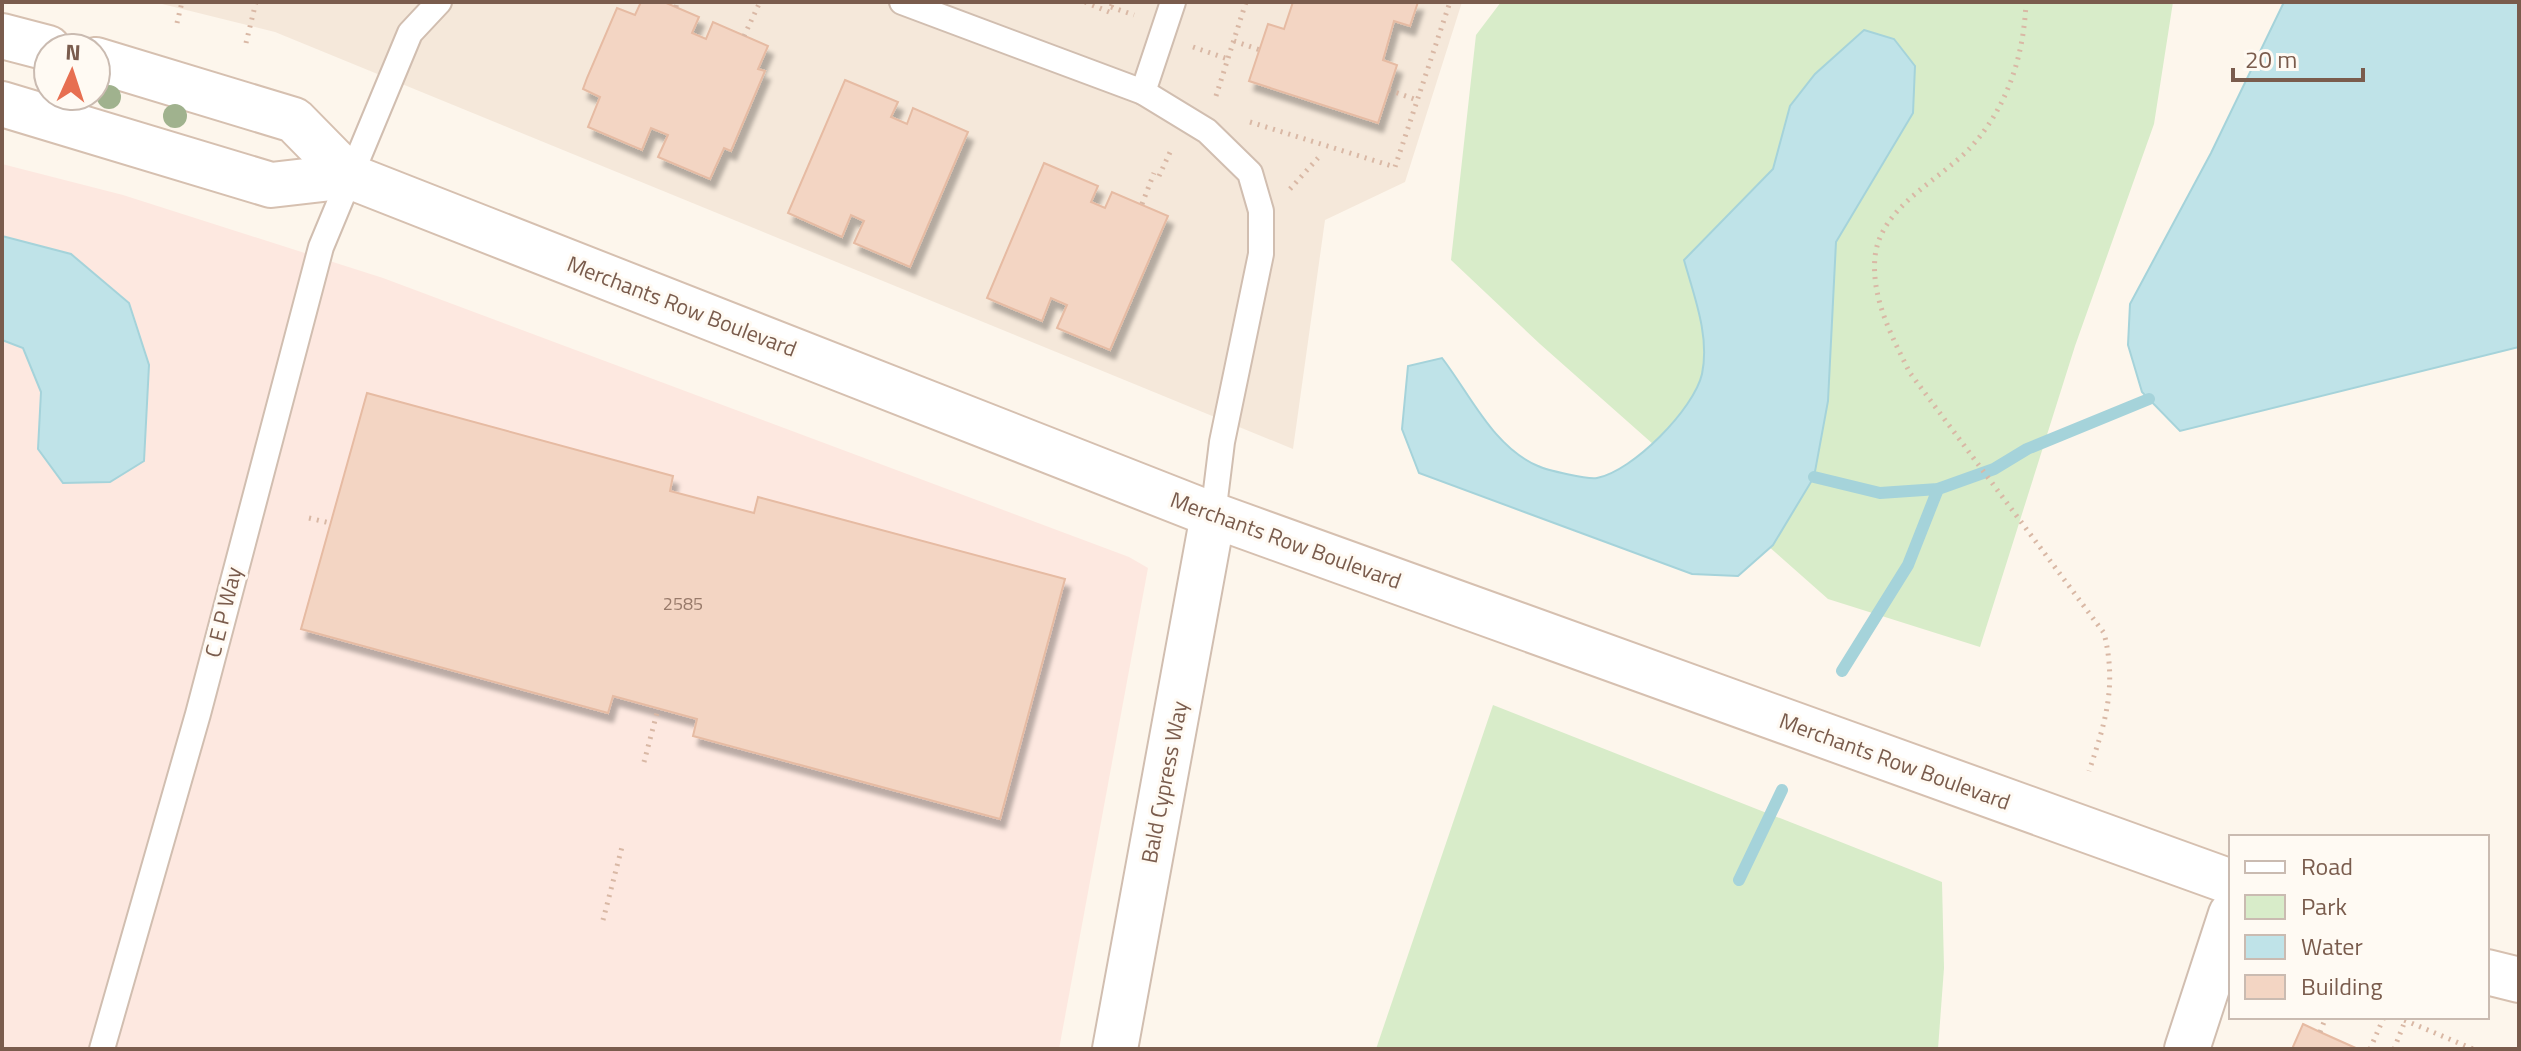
<svg xmlns="http://www.w3.org/2000/svg" width="2521" height="1051" viewBox="0 0 2521 1051" font-family="'Titillium Web',sans-serif">
	<defs>
		<filter id="shadow"><feDropShadow dx="5" dy="9" stdDeviation="2" flood-color="#0004"/></filter>
	</defs>
	<rect width="100%" height="100%" fill="#fdf6ec"/>
	<polygon fill="#f5e8da" points="154,2 1462,2 1405,182 1325,220 1293,449 275,32"/>
	<polygon fill="#fde8e0" points="2,164 123,195 383,278 1129,557 1148,568 1059,1049 2,1049"/>
	<g fill="#d8ecc9">
		<polygon points="1501,2 2173,2 2154,124 2075,346 1980,647 1828,599 1540,344 1451,260 1476,35"/>
		<polygon points="1493,705 1942,882 1944,968 1938,1049 1376,1049"/>
	</g>
	<g fill="#bfe3e8" stroke="#a5d3da" stroke-width="2">
		<polygon points="2284,2 2519,2 2519,347 2180,431 2142,392 2128,345 2130,304 2211,153"/>
		<path d="M1864,30L1894,39L1915,66L1913,113L1836,242L1828,401L1814,477L1773,545L1738,576L1692,574L1419,473L1402,429L1408,366L1442,358C1470,394 1493,447 1538,466C1546,470 1589,480 1597,478C1633,471 1694,409 1702,374C1710,336 1694,296 1684,260L1773,169L1790,106L1815,74Z"/>
		<polygon points="2,236 71,254 129,303 149,365 144,461 110,482 63,483 38,449 41,392 23,348 2,340"/>
	</g>
	<g fill="none" stroke-linecap="round" stroke-linejoin="round">
		<g stroke="#a5d3da" stroke-width="12">
			<polyline points="1814,477 1880,493 1938,489 1994,469 2027,449 2149,399"/>
			<polyline points="1842,671 1908,565 1938,489"/>
			<polyline points="1739,880 1782,790"/>
		</g>
	</g>
	<g fill="#f3d5c3" stroke="#e6bba3" stroke-width="2" filter="url(#shadow)">
		<polygon points="641,2 664,2 699,17 692,33 706,39 713,22 768,46 758,69 765,71 731,151 724,148 710,179 658,157 668,135 651,128 642,150 588,127 600,97 583,89 587,78 617,8 635,15"/>
		<polygon points="1293,2 1418,2 1410,26 1394,21 1383,60 1397,65 1378,123 1249,81 1268,24 1284,29"/>
		<polygon points="845,80 898,102 891,117 907,124 913,108 968,132 910,267 854,243 864,221 851,215 842,237 788,213"/>
		<polygon points="1044,163 1098,186 1091,202 1105,208 1112,192 1168,216 1110,350 1057,328 1067,305 1051,298 1042,321 987,298"/>
		<polygon points="367,393 673,476 670,491 754,513 758,497 1065,579 1000,819 693,736 697,719 613,696 608,713 301,629"/>
		<polygon points="2303,1024 2320,1032 2358,1049 2292,1049"/>
	</g>
	<g fill="none" stroke-linecap="round" stroke-linejoin="round">
		<defs>
			<g id="lane">
				<polyline points="902,2 1143,92 1207,131 1250,173 1261,211 1261,254 1222,442 1213,515"/>
				<polyline points="1143,92 1173,2"/>
				<polyline points="102,1049 198,714 321,247 410,33 439,2"/>
			</g>
			<g id="street">
				<polyline points="1115,1049 1213,515"/>
				<polyline points="2187,1049 2231,914"/>
			</g>
			<g id="secondary">
				<polyline points="2,36 48,48"/>
				<polyline points="96,60 294,120 349,176 1213,515 2231,882"/>
				<polyline points="2,104 271,185 349,176"/>
				<polyline points="2487,972 2519,980"/>
			</g>
		</defs>
		<use href="#lane" stroke="#d1beb0" stroke-width="28"/>
		<use href="#street" stroke="#d1beb0" stroke-width="48"/>
		<use href="#secondary" stroke="#d6c0b0" stroke-width="48"/>
		<g stroke="#d9b8a5" stroke-width="5" stroke-dasharray="2 6" stroke-linecap="butt">
			<polyline points="1085,2 1109,12 1113,2"/>
			<path d="M2026,2C2024,56 2007,108 1970,148C1940,180 1880,207 1875,257C1871,298 1892,337 1910,373L2104,633C2117,685 2106,721 2089,771"/>
			<polyline points="676,7 677,2"/>
			<polyline points="1111,7 1134,15"/>
			<polyline points="177,23 182,2"/>
			<polyline points="744,36 759,4"/>
			<polyline points="1234,41 1260,50"/>
			<polyline points="246,43 256,2"/>
			<polyline points="1193,47 1228,59"/>
			<polyline points="1389,90 1417,100"/>
			<polyline points="1216,96 1246,2"/>
			<polyline points="1250,122 1395,167 1450,2"/>
			<polyline points="1159,176 1172,148"/>
			<polyline points="1290,189 1318,158"/>
			<polyline points="1142,204 1154,173"/>
			<polyline points="309,518 330,523"/>
			<polyline points="644,762 658,709"/>
			<polyline points="603,920 623,843"/>
			<polyline points="2397,1017 2473,1049"/>
			<polyline points="2320,1032 2326,1017"/>
			<polyline points="2370,1049 2384,1017"/>
			<polyline points="2394,1049 2405,1021"/>
		</g>
		<use href="#lane" stroke="#fff" stroke-width="24"/>
		<use href="#street" stroke="#fff" stroke-width="44"/>
		<use href="#secondary" stroke="#fff" stroke-width="44"/>
	</g>
	<g fill="#a0b28e">
		<circle cx="109" cy="97" r="12"/>
		<circle cx="175" cy="116" r="12"/>
	</g>
	<g text-anchor="middle" stroke-width="6" stroke-linejoin="round" paint-order="stroke">
		<g font-size="18" fill="#987a6a">
			<text x="683" y="610">2585</text>
		</g>
		<g font-size="22" fill="#7a5c4d" stroke="#fffaf3">
			<text transform="translate(682 306) rotate(21)" y="8">Merchants Row Boulevard</text>
			<text transform="translate(1286 540) rotate(20)" y="8">Merchants Row Boulevard</text>
			<text transform="translate(223 612) rotate(-76)" y="8">C E P Way</text>
			<text transform="translate(1895 761) rotate(20)" y="8">Merchants Row Boulevard</text>
			<text transform="translate(1164 782) rotate(-79)" y="8">Bald Cypress Way</text>
		</g>
	</g>
	<rect width="2521" height="1051" fill="none" stroke="#7a5c4d" stroke-width="8"/>
	<rect x="2229" y="835" width="260" height="184" fill="#fffaf3" stroke="#cabbb1" stroke-width="2"/>
	<rect x="2245" y="861" width="40" height="12" fill="#ffffff" stroke="#cabbb1" stroke-width="2"/>
	<text x="2301" y="875" font-size="24" fill="#7a5c4d">Road</text>
	<rect x="2245" y="895" width="40" height="24" fill="#d8ecc9" stroke="#cabbb1" stroke-width="2"/>
	<text x="2301" y="915" font-size="24" fill="#7a5c4d">Park</text>
	<rect x="2245" y="935" width="40" height="24" fill="#bfe3e8" stroke="#cabbb1" stroke-width="2"/>
	<text x="2301" y="955" font-size="24" fill="#7a5c4d">Water</text>
	<rect x="2245" y="975" width="40" height="24" fill="#f3d5c3" stroke="#cabbb1" stroke-width="2"/>
	<text x="2301" y="995" font-size="24" fill="#7a5c4d">Building</text>
	<g transform="translate(72 72) rotate(3)"><circle r="38" fill="#fffaf3" stroke="#cabbb1" stroke-width="2"/>
	<path d="M0-6L14 30L0 20L-14 30Z" fill="#e76f51"/>
	<text y="-12" font-size="22" font-weight="bold" text-anchor="middle" fill="#7a5c4d">N</text>
	</g>
	<path d="M2233 68v12h130v-12" fill="none" stroke="#7a5c4d" stroke-width="4"/>
	<text x="2245" y="68" font-size="24" fill="#7a5c4d" stroke="#fffaf3" stroke-width="6" paint-order="stroke">20 m</text>
</svg>
